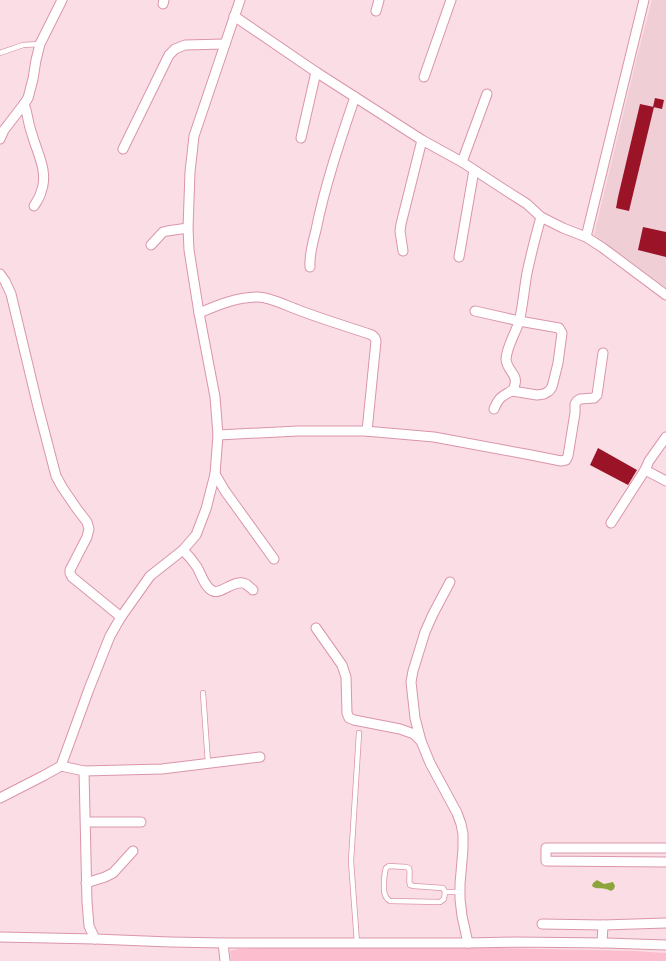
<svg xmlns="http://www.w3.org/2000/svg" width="666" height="961" viewBox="0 0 666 961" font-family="'Times New Roman',serif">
	<rect width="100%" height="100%" fill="#fbdee5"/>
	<polygon fill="#efced6" points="652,0 666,0 666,288 594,235 637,57"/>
	<polygon fill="#fcbece" points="311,946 397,946 635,951 666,953 666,961 231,961 230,951 238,949"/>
	<path fill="#8da53c" d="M597,880L604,884L613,882L615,886L614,889L611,891C609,890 607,889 606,889C600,887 597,890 592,886L593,883Z"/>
	<g fill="#9a1327">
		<polygon points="655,98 664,100 662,109 653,107"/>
		<polygon points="640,104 654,107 629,211 616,208 618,197"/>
		<polygon points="643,227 666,232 666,257 638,250"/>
		<polygon points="598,448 637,470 628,485 590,465"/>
	</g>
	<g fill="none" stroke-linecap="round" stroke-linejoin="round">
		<defs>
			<g id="lane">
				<polyline points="0,53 23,45 40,44"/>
				<polyline points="203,693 208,763"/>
				<path d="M445,892L443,888L414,886L410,885C408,879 411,874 409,868L406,867L389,866L386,868C384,874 383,890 385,895C386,898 387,899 390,901L440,902L444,899L445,892H460"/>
				<polyline points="357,943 351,861 359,733"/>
			</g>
			<g id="street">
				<polyline points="163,4 164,0"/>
				<polyline points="376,11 379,0"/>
				<polyline points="234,16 316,72 422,140 462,162 505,190 527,204 541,217 563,228 586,237 603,248 666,295"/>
				<polyline points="424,77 451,0"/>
				<path d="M24,104C28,114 28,124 32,134C37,153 49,172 41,192C40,197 37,201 34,206"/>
				<polyline points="301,138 316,72"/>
				<polyline points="0,139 4,130 24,104 28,98 33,79 36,60 40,44 62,0"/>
				<polyline points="123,149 169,55 175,49 185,45 225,44"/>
				<polyline points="462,162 487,94"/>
				<polyline points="586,237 644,0"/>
				<polyline points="151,245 163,232 167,231 188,228"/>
				<polyline points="403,251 400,231 401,224 422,140"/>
				<polyline points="459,257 474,170"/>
				<path d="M310,267C309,255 313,242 316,230C325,185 340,141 355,97"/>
				<polyline points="0,274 5,281 11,294 38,407 56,476 62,487 77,509 87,522 89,529 87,537 70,570 70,573 72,577 121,617"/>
				<polyline points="475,311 519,321 559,328 562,333 558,363 552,387 549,391 544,394 537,395 512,391"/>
				<path d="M199,313C218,305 237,297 258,297C269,297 285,305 296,309C321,319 346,326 372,335L375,338L376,341L367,431"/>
				<path d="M494,409C496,404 498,399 503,396C508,392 514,392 515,384C518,375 506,369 506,359C507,346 515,334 519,322C523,306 524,289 527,273C531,254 536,235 541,217"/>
				<polyline points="218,435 298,431 365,431 434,437 531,455 561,461 566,460 568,456 575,413 575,404 577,401 580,399 594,398 597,395 603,353"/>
				<polyline points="645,470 666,481"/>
				<polyline points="215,474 225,491 274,559"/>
				<polyline points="611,523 645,470 649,461 666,437"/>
				<path d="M183,550C188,555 193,561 197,567C201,574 205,588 213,591C221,595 235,578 246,584C248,586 251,588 253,590"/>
				<polyline points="450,582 433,614 425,632 413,671 411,682 415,718 421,741 430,763 457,813 461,824 463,834 463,849 460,884 460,899 462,916 468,943"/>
				<polyline points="316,628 342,665 346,677 347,713 349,718 354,720 400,729 414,734 421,741"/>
				<polyline points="61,766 84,771 87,902 89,926 95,939"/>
				<polyline points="84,771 162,769 260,757"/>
				<polyline points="0,798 43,776 61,766 89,689 110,636 121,617 150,576 183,550 196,535 206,509 215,474 218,435 215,397 199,313 189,250 188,228 190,172 194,136 240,0"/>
				<polyline points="86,822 141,822"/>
				<polyline points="666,848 546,848 546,861 666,862"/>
				<polyline points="86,883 105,877 113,873 133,851"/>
				<polyline points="542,924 603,925 602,943"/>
				<polyline points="603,925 666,923"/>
				<polyline points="0,937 95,939 170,942 223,943 468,943 516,942 606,943 666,945"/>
				<polyline points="223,943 225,961"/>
			</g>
		</defs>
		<use href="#lane" stroke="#da95a9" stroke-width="6"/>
		<use href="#street" stroke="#da95a9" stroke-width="11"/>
		<use href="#lane" stroke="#fff" stroke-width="4.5"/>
		<use href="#street" stroke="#fff" stroke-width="9"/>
	</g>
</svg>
